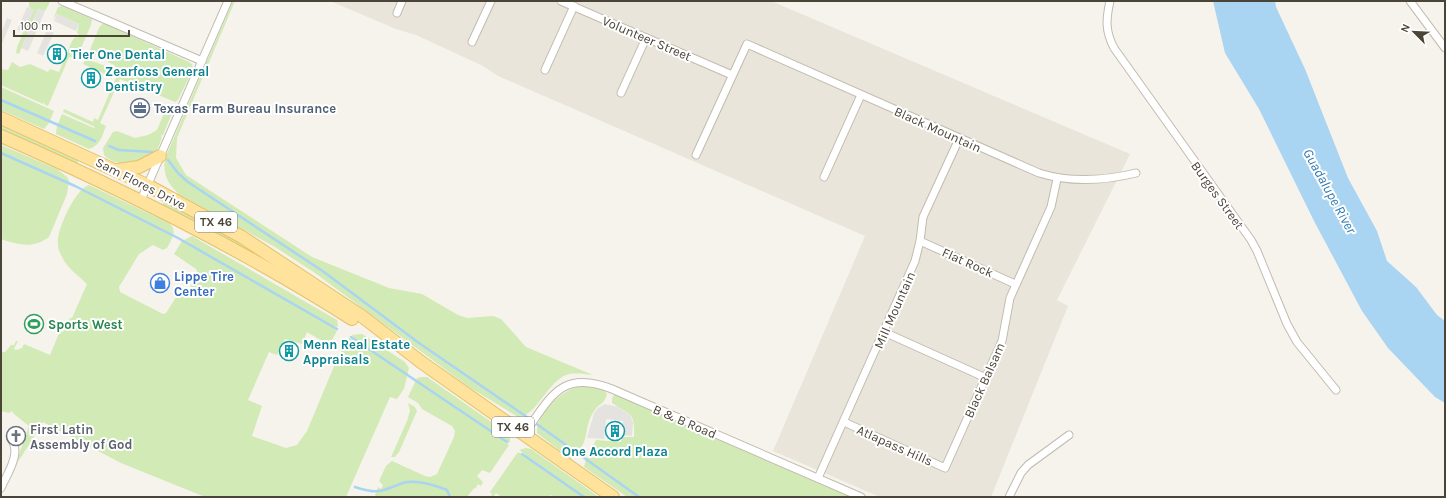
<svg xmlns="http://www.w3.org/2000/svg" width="1446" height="498" viewBox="0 0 1446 498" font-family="Karla,sans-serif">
	<rect width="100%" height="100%" fill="#f6f3ec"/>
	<polygon fill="#eae5da" points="330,1 771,1 1130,154 1057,300 1068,306 991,497 880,497 773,451 865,236 498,76 483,66 416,35 396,29"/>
	<g fill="#d2eab5">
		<polygon points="29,1 49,1 49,4 45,11 38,9 32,22 38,25 37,27 31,25 19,54 16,53 17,47 33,10 29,7"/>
		<path d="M233,1H235L177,138L176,158L186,175L312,257L389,288L422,294L458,315L467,318L493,316L501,319L526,347L593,375C585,374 577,373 569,374C547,380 537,417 518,417L469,387L315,273L275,247L180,195C168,185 161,172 166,156Z"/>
		<polygon points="62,6 92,19 91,25 78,55 74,58 69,57 48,106 44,104 44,101 43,104 1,85 1,69 8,70 12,62 20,67 30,64 48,72 50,69 59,72 72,41 75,37 77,38 79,34 77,33 79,24 57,14 53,20 58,7"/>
		<path d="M103,23L187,61L192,64L193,69L178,100L175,102L120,79L100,123L106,126C102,136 100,146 89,149L56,134L57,126L62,114L94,128L95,127L63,112L64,109L93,122L94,118L98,120L118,73L117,68L114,65L89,52L99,28Z"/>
		<polygon points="86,59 106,66 107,69 105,74 83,64"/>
		<polygon points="1,87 54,111 49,123 44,129 1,110"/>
		<path d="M169,110L172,113L163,135L160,136L162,137C160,143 158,150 153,154C143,166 115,167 104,155L103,148L113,132L117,131L135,138L148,135L157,130L165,111Z"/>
		<polygon points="1,124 79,159 77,164 1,131"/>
		<path d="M1,145L57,169L67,177L69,180L67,194L49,237C33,249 18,245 1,239Z"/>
		<path d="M89,185L167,222C179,229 172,239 167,248L163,250L153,245L139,254L119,287L120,292L163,314L166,313L182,288L187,291L199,276L196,269L174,254L182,241L192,236L337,320L338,327L334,326L333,327L337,331L329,345L307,332L302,344L285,339L277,355L269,352L248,400L262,406L252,436L286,448L297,445L307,431L337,359L349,338L353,340L354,338L352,335L362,334L405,362L409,368L404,389L397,399L390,397L346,497H205L121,463L43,422C38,429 19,463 16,463L29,426L14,414L12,411L9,413L1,411V352H5L11,345H14L16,341H18L14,349L16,350L22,348L24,344L50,355L60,331L63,332L70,318H72L87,284C79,276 67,268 62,257C59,252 57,245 58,239C59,226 76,188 89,185Z"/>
		<polygon points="164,201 212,225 270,260 279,271 162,205"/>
		<polygon points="421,377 427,377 510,435 510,443 504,439 503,441 509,445 490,473 482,470 477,476 483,482 481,486 478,484 475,489 474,488 467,497 377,497 375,495 378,487 381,489 383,485 379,481 386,466 392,461 425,476 430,477 437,474 454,437 455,431 452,426 422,409 418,403 408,397 417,378"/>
		<path d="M581,386C590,387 603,386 607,394C605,404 598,404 594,411C582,429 592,442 571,459L537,433C536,413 563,389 581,386Z"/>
		<path d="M615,394H617L852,497H627L584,467L586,459L596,440L621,442L622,437H634C635,411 631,416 612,403V398Z"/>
		<polygon points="408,403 415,407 417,411 399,452 395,457 391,457 407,421 410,411"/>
		<polygon points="526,448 531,449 599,497 554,497 551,495 549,497 501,497 496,493 493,497 491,496 492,494 490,492 518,452 525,457 526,455 519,450"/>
	</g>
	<g fill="#e5e3e0">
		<polygon points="27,7 34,10 24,33 17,30"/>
		<polygon points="38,9 45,11 39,25 32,22"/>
		<polygon points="57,14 79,24 76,31 54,21"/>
		<polygon points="7,18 12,20 1,46 1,33"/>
		<polygon points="31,25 38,28 28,51 21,48"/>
		<polygon points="47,30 54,33 43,56 37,53"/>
		<polygon points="605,404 618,407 630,415 633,422 632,436 623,435 623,421 606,419 604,439 587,438 594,413 598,408"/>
	</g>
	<polygon fill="#a9d4f2" points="1213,1 1275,1 1276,7 1305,69 1348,178 1377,231 1387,261 1416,287 1437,315 1445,321 1445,403 1435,397 1388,348 1362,311 1314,221 1259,109 1225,53"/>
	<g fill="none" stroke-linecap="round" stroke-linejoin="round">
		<g stroke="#a9d4f2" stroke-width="2.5">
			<polyline points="1,100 95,141"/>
			<polyline points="109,146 119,150 152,152"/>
			<polyline points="1,153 75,186 178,238 337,329"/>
			<polyline points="168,160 178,173 188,182 324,272 419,343 524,415 639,497"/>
			<polyline points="351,337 507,442"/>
			<polyline points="522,454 584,497"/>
			<path d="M355,487C380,495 380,491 403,483C416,479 434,485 447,490L450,497"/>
		</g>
		<defs>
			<g id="minor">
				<polyline points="62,1 202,61"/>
				<polyline points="561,1 732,75"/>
				<path d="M1110,1C1106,19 1105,31 1114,48L1251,240L1257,251L1287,324L1297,342L1336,390"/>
				<polyline points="1410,1 1445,48"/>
				<polyline points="397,13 402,1"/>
				<polyline points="472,42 491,1"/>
				<polyline points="545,70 574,6"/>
				<polyline points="621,93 646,38"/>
				<path d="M696,155L747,44L1039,173C1071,183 1103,181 1136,173"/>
				<polyline points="824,177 861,95"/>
				<polyline points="141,200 228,1"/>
				<polyline points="920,241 1015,284"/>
				<polyline points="884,332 986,378"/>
				<polyline points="844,422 945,468 1002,341 1010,298 1051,207 1057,179"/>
				<path d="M524,434C551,397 561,369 612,389L861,497"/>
				<polyline points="818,478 915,261 920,241 923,217 959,139"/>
				<path d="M1,488C7,474 22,453 11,439"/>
				<polyline points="1009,497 1021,473 1028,465 1069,435"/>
			</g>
			<g id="primary">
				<polyline points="1,118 147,185 242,237 363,317 421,362 613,497"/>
				<path d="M1,136C122,189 240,248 352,319"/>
				<polyline points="117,170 139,167 160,156"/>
			</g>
		</defs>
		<use href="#minor" stroke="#c2bbae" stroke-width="9"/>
		<use href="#primary" stroke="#e6c16a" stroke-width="14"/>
		<use href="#minor" stroke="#fff" stroke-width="7"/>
		<use href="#primary" stroke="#ffe39c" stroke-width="12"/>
	</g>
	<defs>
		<symbol id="building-ring" viewBox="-11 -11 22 22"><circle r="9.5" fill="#fff" stroke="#0f9aa8" stroke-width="1.5"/><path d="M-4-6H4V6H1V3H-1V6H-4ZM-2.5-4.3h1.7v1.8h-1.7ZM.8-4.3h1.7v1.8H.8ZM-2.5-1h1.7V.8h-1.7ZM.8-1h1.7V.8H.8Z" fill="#0f9aa8"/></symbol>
		<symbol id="office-ring" viewBox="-11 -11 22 22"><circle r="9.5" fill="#fff" stroke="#5c6f8a" stroke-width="1.5"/><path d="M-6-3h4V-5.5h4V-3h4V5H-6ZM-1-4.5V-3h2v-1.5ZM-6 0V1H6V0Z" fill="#5c6f8a"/></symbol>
		<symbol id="shop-ring" viewBox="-11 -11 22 22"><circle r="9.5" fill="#fff" stroke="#3f7fe0" stroke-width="1.5"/><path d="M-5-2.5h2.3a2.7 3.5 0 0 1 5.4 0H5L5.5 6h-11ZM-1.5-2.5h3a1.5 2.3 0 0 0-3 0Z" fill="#3f7fe0"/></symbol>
		<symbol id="stadium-ring" viewBox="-11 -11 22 22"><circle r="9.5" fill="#fff" stroke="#2e9e5b" stroke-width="1.5"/><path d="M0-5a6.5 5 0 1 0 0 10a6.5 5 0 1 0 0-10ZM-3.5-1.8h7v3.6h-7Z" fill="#2e9e5b"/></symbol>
		<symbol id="church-ring" viewBox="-11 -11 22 22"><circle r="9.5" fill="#fff" stroke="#6b7280" stroke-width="1.5"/><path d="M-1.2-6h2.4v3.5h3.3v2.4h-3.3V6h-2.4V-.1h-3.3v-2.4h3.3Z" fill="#6b7280"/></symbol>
	</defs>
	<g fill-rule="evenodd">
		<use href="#building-ring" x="46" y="43" width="22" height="22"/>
		<use href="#building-ring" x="80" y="67" width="22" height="22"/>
		<use href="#office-ring" x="129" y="97" width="22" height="22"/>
		<use href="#shop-ring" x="149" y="272" width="22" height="22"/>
		<use href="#stadium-ring" x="23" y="313" width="22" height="22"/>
		<use href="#building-ring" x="278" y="340" width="22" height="22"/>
		<use href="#building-ring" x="604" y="420" width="22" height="22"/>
		<use href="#church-ring" x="5" y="425" width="22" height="22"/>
	</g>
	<g text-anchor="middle" stroke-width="4" stroke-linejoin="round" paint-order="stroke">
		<g fill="#fff" stroke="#817c74" stroke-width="1">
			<rect x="195" y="212" width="42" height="20" rx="3"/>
			<rect x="492" y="417" width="42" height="20" rx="3"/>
		</g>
		<g font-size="12" font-weight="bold" fill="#4b4439">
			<text x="216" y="226">TX 46</text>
			<text x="513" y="431">TX 46</text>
		</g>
		<g font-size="13" fill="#4b4439" stroke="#fff">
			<text transform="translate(647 38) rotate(23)" y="5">Volunteer Street</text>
			<text transform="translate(938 129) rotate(24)" y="5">Black Mountain</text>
			<text transform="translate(141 183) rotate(27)" y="5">Sam Flores Drive</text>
			<text transform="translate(1218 195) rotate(54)" y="5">Burges Street</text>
			<text transform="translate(968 262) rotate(24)" y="5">Flat Rock</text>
			<text transform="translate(894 310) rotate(-66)" y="5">Mill Mountain</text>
			<text transform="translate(984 380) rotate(-66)" y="5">Black Balsam</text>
			<text transform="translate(685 421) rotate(23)" y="5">B &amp; B Road</text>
			<text transform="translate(895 445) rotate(24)" y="5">Atlapass Hills</text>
		</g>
		<g font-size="13" font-weight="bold" fill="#0d838f" stroke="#fff" text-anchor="start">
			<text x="71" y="59">Tier One Dental</text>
			<text x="105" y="76">Zearfoss General<tspan x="105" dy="15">Dentistry</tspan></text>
			<text x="303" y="349">Menn Real Estate<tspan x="303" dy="15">Appraisals</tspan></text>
			<text x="615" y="456" text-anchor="middle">One Accord Plaza</text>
		</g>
		<g font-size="13" font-weight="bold" fill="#4e5e75" stroke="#fff" text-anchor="start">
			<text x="154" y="113">Texas Farm Bureau Insurance</text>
		</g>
		<g font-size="13" font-weight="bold" fill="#366cbe" stroke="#fff" text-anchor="start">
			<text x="174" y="281">Lippe Tire<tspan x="174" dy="15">Center</tspan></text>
		</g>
		<g font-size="13" font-weight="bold" fill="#27864d" stroke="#fff" text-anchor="start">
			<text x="48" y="329">Sports West</text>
		</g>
		<g font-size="13" font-weight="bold" fill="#5b616d" stroke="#fff" text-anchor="start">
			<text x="30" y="434">First Latin<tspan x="30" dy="15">Assembly of God</tspan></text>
		</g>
		<g font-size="14" font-style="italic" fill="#2e7ab2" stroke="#fff">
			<text transform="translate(1330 191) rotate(61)" y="5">Guadalupe River</text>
		</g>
	</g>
	<rect width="1446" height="498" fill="none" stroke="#4b4439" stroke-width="4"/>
	<g transform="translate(1414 32) rotate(294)" stroke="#ffffff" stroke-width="3" paint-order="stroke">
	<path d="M0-3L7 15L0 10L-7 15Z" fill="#4b4439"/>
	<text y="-6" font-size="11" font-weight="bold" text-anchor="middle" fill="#4b4439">N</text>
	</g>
	<path d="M14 30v6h115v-6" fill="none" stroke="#4b4439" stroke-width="2"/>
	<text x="20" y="30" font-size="12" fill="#4b4439" stroke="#ffffff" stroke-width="3" paint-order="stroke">100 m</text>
</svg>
